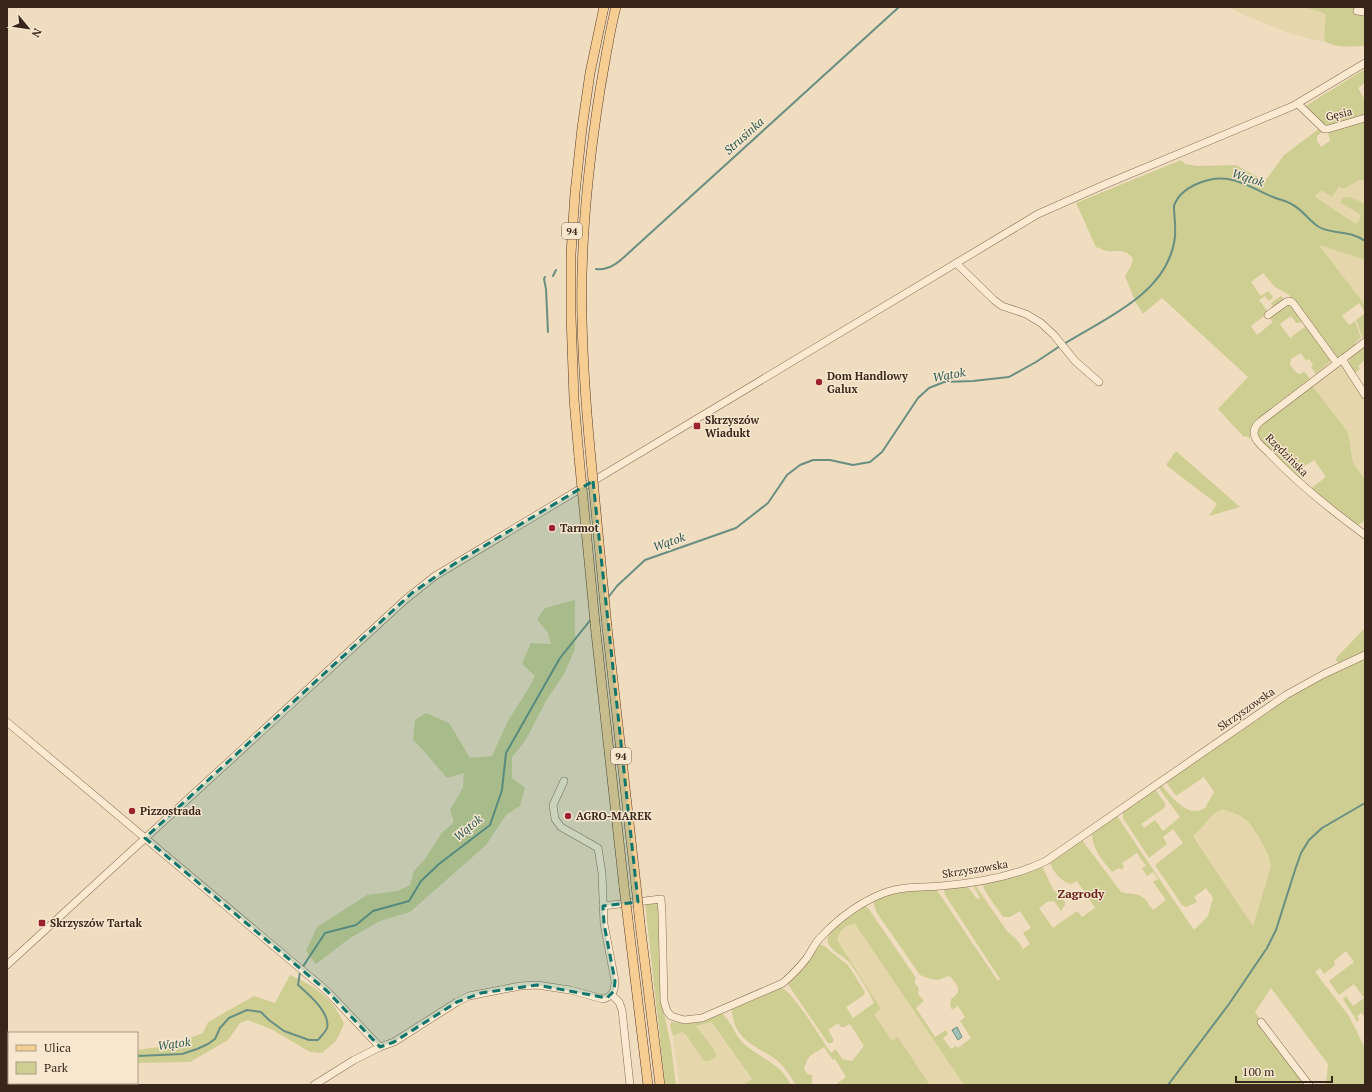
<svg xmlns="http://www.w3.org/2000/svg" width="1372" height="1092" viewBox="0 0 1372 1092" font-family="'PT Serif',serif">
	<rect width="100%" height="100%" fill="#f0dcbe"/>
	<g fill="#e6d6ab">
		<polygon points="1229,7 1304,7 1321,12 1327,15 1324,34 1325,41 1328,43 1291,34 1242,14"/>
		<polygon points="1360,180 1365,181 1365,204 1362,203 1351,210 1361,215 1359,220 1356,224 1315,197 1321,190 1340,185 1345,188"/>
		<polygon points="1319,245 1365,260 1365,305"/>
		<polygon points="1340,364 1344,366 1365,397 1365,479 1353,463 1348,432 1311,384"/>
		<polygon points="1222,809 1234,813 1247,821 1265,847 1271,860 1271,866 1253,926 1193,835 1198,832 1214,812"/>
		<polygon points="851,924 855,924 964,1085 930,1085 899,1038 892,1041 874,1014 881,1009 837,940 836,937 839,933 848,925"/>
		<polygon points="710,1022 752,1080 743,1085 679,1085 673,1036 682,1032 709,1061 717,1055 713,1048 696,1026"/>
	</g>
	<g fill="#cece92" fill-rule="evenodd">
		<path d="M1304,7H1365V46C1352,46 1336,49 1325,41L1324,34L1326,15L1321,12Z"/>
		<polygon points="1365,69 1365,83 1358,88 1365,100 1365,117 1325,128 1304,107"/>
		<path d="M1365,119V181L1360,180L1345,188H1341L1340,185L1332,197L1321,190L1315,197L1356,224L1359,220L1361,215L1340,202L1344,197H1350L1365,204V260L1319,245L1365,305V312L1359,303L1342,316L1349,325L1355,321L1361,338L1355,343L1357,346L1337,359L1289,295L1275,287L1263,273L1251,282L1261,296L1268,291L1273,297L1269,301L1265,296L1259,300L1268,312L1274,307L1271,303L1281,296L1285,300L1251,326L1257,335L1273,322L1269,317L1289,303L1303,322L1296,323L1291,316L1280,324L1290,338L1306,326L1332,360L1316,374L1311,367L1313,365L1309,359L1306,361L1301,353L1291,359L1290,365L1297,373L1301,374L1304,371L1310,379L1309,381L1254,424L1250,430V439L1246,436L1244,437L1218,409L1248,377L1162,298L1143,314L1136,303L1125,276L1131,266L1133,258C1123,248 1120,252 1108,251C1104,251 1100,248 1096,247L1076,203L1181,160L1185,164L1197,166L1236,165L1265,181L1284,155L1320,128L1322,130V132L1317,136V141L1321,147L1330,141L1328,132Z"/>
		<polygon points="1365,313 1365,339 1362,337 1356,320"/>
		<path d="M1365,345V360L1358,366L1360,369L1354,374L1348,365C1349,355 1357,351 1365,345Z"/>
		<polygon points="1311,384 1348,432 1353,463 1365,479 1365,520 1357,526 1310,489 1326,477 1314,460 1303,467 1307,474 1300,478 1291,469 1287,470 1258,438 1256,432 1257,428"/>
		<polygon points="1176,451 1240,507 1209,516 1217,504 1166,465"/>
		<polygon points="575,600 575,649 564,674 546,701 525,741 512,757 512,778 525,788 520,806 506,815 486,845 410,912 380,921 350,938 316,964 306,951 317,927 367,895 398,891 410,885 414,871 425,859 441,834 454,822 450,810 463,788 464,773 447,778 424,751 413,740 415,720 426,713 449,723 470,758 492,756 508,721 530,686 535,676 522,664 531,643 551,644 548,633 537,619 545,608"/>
		<polygon points="1365,628 1365,652 1339,664 1336,660 1337,657"/>
		<path d="M1365,657V1017L1361,1013L1357,1016L1359,1020L1357,1022L1352,1013L1343,999L1346,996L1353,1006L1364,998L1354,984L1339,995L1329,981L1354,962L1346,951L1334,961L1335,965L1324,974L1320,968L1315,972L1349,1016L1365,1048V1085H1326L1328,1064L1271,988L1255,1012L1260,1019L1257,1023L1305,1085H964L855,924C847,923 838,932 837,940L881,1009L874,1014L892,1041L898,1037L930,1085H835L846,1077L835,1059L833,1060L824,1047C811,1056 809,1053 804,1069L807,1074L812,1075V1085H796C791,1077 786,1069 779,1062C765,1050 744,1045 736,1027C733,1022 733,1015 731,1009L781,987C797,997 819,1036 831,1053L836,1049L842,1059L852,1061L864,1046L850,1024L844,1027H841L838,1023L828,1030L834,1040L832,1043H828L787,983L819,944L826,947L831,952L848,965L865,992L863,996L846,1007L853,1018L874,1003C868,990 857,972 848,961C842,955 833,952 829,945C827,941 828,936 829,932L841,922L865,906L868,908L916,978L914,981L916,985L919,988L918,994L924,1001L916,1008L935,1037L946,1030L948,1034L943,1038L951,1049L956,1046L958,1048L971,1038L960,1021L965,1017L958,1006L952,1010L950,1006L951,999C964,990 957,986 950,976C945,976 941,980 937,980C931,980 926,977 920,975L877,913L874,905V901C892,891 915,891 936,889L998,981L1000,979L945,895L944,891L945,888L967,886L977,899L980,898L973,885H975L1007,931L1018,941L1023,949L1030,944L1023,933L1031,928L1020,911L1010,917H1003L987,894L982,884L1042,866L1053,889L1065,902V905L1061,911L1054,901L1047,902L1039,908L1053,928L1077,911L1082,917L1095,908L1077,881L1071,884C1060,881 1054,872 1050,863L1082,840L1121,892C1126,894 1129,893 1134,894C1145,895 1147,903 1153,910L1166,900L1153,882L1158,879L1153,872L1147,876L1142,868L1146,866L1137,853L1122,863L1124,867L1121,870L1119,868L1112,872C1103,861 1091,848 1092,832L1117,816L1194,930L1208,916L1213,898L1206,888L1194,897L1197,902L1186,907L1182,905L1155,865L1183,843L1173,829L1163,837L1167,844L1149,858L1123,818V811L1155,789L1166,805L1163,809L1141,824L1144,828L1155,820L1163,831L1180,817L1158,787L1162,785C1168,794 1184,812 1196,811C1199,811 1203,809 1205,808L1214,792L1204,777L1176,796L1166,782L1282,700L1303,688ZM1222,809C1231,812 1241,815 1248,822C1255,830 1271,856 1271,866L1253,926L1193,836C1205,827 1208,815 1222,809Z"/>
		<polygon points="645,903 655,903 658,906 663,1007 671,1046 676,1085 665,1085"/>
		<path d="M290,975C315,986 333,998 344,1024L336,1041L322,1053L310,1052L271,1029L248,1020L240,1023L228,1040L190,1062L137,1063V1050L159,1047L182,1041L203,1033L208,1022L254,996L275,1003Z"/>
		<path d="M722,1013C724,1016 726,1018 728,1020C736,1032 736,1038 749,1048C765,1060 781,1065 791,1085H743L752,1079L711,1022L696,1026L713,1048L717,1056L709,1061H704L686,1035L682,1032L673,1036L670,1026L671,1022L686,1023Z"/>
	</g>
	<polygon fill="#a2c1b5" stroke="#698f82" points="957,1027 962,1037 958,1040 952,1030"/>
	<g fill="none" stroke-linecap="round" stroke-linejoin="round">
		<g stroke="#698f82" stroke-width="2">
			<path d="M596,269C612,271 623,258 634,248L899,7"/>
			<polyline points="553,276 556,270"/>
			<polyline points="545,277 544,279 546,289 548,332"/>
			<path d="M1064,344C1104,319 1164,295 1174,243C1177,231 1174,218 1174,206C1180,187 1209,176 1228,179C1243,181 1258,191 1273,197C1280,200 1287,201 1293,205C1303,210 1309,221 1319,227C1333,235 1351,230 1365,241"/>
			<polyline points="607,599 617,586 645,560 736,528 768,503 787,475 800,465 813,460 830,460 853,465 870,462 882,452 918,398 929,388 944,382 973,381 1009,377 1036,362 1060,346"/>
			<polyline points="302,968 325,933 356,925 373,911 409,901 421,881 439,864 490,825 502,790 506,753 560,658 592,618"/>
			<path d="M137,1056L182,1054L197,1049L208,1044L215,1039L220,1028L229,1018L247,1010L261,1012L269,1020L284,1031L309,1040H318C321,1036 325,1033 327,1028C331,1013 308,994 298,985L300,972"/>
			<polyline points="50,1085 50,1083"/>
			<polyline points="1168,1085 1229,1004 1267,948 1276,930 1296,867 1301,853 1309,840 1322,828 1365,803"/>
		</g>
		<defs>
			<g id="minor">
				<polyline points="1357,11 1365,12"/>
				<polyline points="1298,104 1324,129 1328,129 1365,118"/>
				<polyline points="956,263 994,300 1002,306 1026,314 1041,323 1054,335 1075,361 1099,382"/>
				<polyline points="1268,315 1286,302 1290,301 1293,303 1336,362"/>
				<path d="M1365,342L1261,421C1256,425 1252,430 1255,437C1257,443 1264,448 1269,453C1298,484 1331,510 1365,535"/>
				<polyline points="1342,359 1365,395"/>
				<polyline points="7,722 327,991 380,1047"/>
				<path d="M603,906L661,899L662,914L664,1001L667,1011L671,1016L684,1020L702,1018L783,983C792,975 800,967 806,959C812,951 815,942 822,936C839,918 861,902 884,893C901,886 922,888 941,886C977,883 1013,877 1046,861L1286,695L1324,674L1365,655"/>
				<polyline points="7,965 406,599 435,576 1038,214 1106,184 1293,106 1365,63"/>
				<polyline points="612,995 619,1002 622,1010 630,1085"/>
				<polyline points="1261,1022 1309,1085"/>
				<path d="M314,1085L354,1060L380,1047L394,1042L457,1002L469,996L520,986L537,985L570,990L603,999C612,997 615,991 615,981L604,924L602,873L598,848L561,827L555,819L553,805L564,781"/>
			</g>
			<g id="major">
				<path d="M590,449C586,406 583,363 582,319C580,243 588,166 600,90C605,62 609,34 616,7"/>
				<polyline points="579,457 574,399 571,316 571,254 575,193 582,128 590,73 604,7"/>
				<polyline points="607,627 636,885"/>
				<polyline points="596,633 624,887"/>
				<polyline points="628,920 648,1085"/>
				<polyline points="640,924 660,1085"/>
			</g>
		</defs>
		<use href="#minor" stroke="#896c56" stroke-width="8"/>
		<use href="#major" stroke="#563a2b" stroke-width="10"/>
		<use href="#minor" stroke="#fbead1" stroke-width="7"/>
		<use href="#major" stroke="#f6cd93" stroke-width="9"/>
		<defs>
			<g id="major-bridge">
				<polyline points="590,449 607,627"/>
				<polyline points="579,457 596,633"/>
				<polyline points="636,885 640,924"/>
				<polyline points="624,887 628,920"/>
			</g>
		</defs>
		<use href="#major-bridge" stroke="#563a2b" stroke-width="10" stroke-linecap="butt"/>
		<use href="#major-bridge" stroke="#f6cd93" stroke-width="9"/>
	</g>
	<path fill="#0f766e" fill-opacity="0.2" stroke="#0f766e" stroke-width="3" stroke-dasharray="8 5" stroke-linejoin="round" d="M593,481L638,902L603,906L604,924L615,981L614,991L607,998L537,985L481,993L457,1002L394,1042L380,1047L327,991L145,838L412,593L454,564Z"/>
	<g fill="#9b2330" stroke="#f7e7ce" stroke-width="1.5">
		<circle cx="819" cy="382" r="4"/>
		<rect x="693" y="422" width="8" height="8" rx="2"/>
		<circle cx="552" cy="528" r="4"/>
		<circle cx="132" cy="811" r="4"/>
		<circle cx="568" cy="816" r="4"/>
		<rect x="38" y="919" width="8" height="8" rx="2"/>
	</g>
	<g text-anchor="middle" stroke-width="3" stroke-linejoin="round" paint-order="stroke">
		<g fill="#f7e7ce" stroke="#716051" stroke-width="1">
			<rect x="562" y="223" width="20" height="16" rx="3"/>
			<rect x="611" y="748" width="20" height="16" rx="3"/>
		</g>
		<g font-size="10" font-weight="bold" fill="#38261b">
			<text x="572" y="235">94</text>
			<text x="621" y="760">94</text>
		</g>
		<g font-size="11" fill="#38261b" stroke="#f7e7ce">
			<text transform="translate(1339 114) rotate(-14)" y="4">Gęsia</text>
			<text transform="translate(1287 455) rotate(45)" y="4">Rzędzińska</text>
			<text transform="translate(1246 709) rotate(-35)" y="4">Skrzyszowska</text>
			<text transform="translate(975 869) rotate(-9)" y="4">Skrzyszowska</text>
		</g>
		<g font-size="11" font-weight="bold" fill="#38261b" stroke="#f7e7ce" text-anchor="start">
			<text x="827" y="380">Dom Handlowy<tspan x="827" dy="13">Galux</tspan></text>
			<text x="705" y="424">Skrzyszów<tspan x="705" dy="13">Wiadukt</tspan></text>
			<text x="560" y="532">Tarmot</text>
			<text x="140" y="815">Pizzostrada</text>
			<text x="576" y="820">AGRO-MAREK</text>
			<text x="50" y="927">Skrzyszów Tartak</text>
		</g>
		<g font-size="12" font-style="italic" fill="#2a5851" stroke="#f7e7ce">
			<text transform="translate(744 136) rotate(-42)" y="4">Strusinka</text>
			<text transform="translate(1248 178) rotate(18)" y="4">Wątok</text>
			<text transform="translate(949 375) rotate(-10)" y="4">Wątok</text>
			<text transform="translate(669 542) rotate(-19)" y="4">Wątok</text>
			<text transform="translate(468 828) rotate(-40)" y="4">Wątok</text>
			<text transform="translate(174 1044) rotate(-8)" y="4">Wątok</text>
		</g>
		<g font-size="12" font-weight="bold" fill="#672118" stroke="#f7e7ce">
			<text x="1081" y="898">Zagrody</text>
		</g>
	</g>
	<rect width="1372" height="1092" fill="none" stroke="#38261b" stroke-width="16"/>
	<rect x="8" y="1032" width="130" height="52" fill="#f7e7ce" stroke="#ab9a86"/>
	<rect x="16" y="1045" width="20" height="6" fill="#f6cd93" stroke="#ab9a86"/>
	<text x="44" y="1052" font-size="12" fill="#38261b">Ulica</text>
	<rect x="16" y="1062" width="20" height="12" fill="#cece92" stroke="#ab9a86"/>
	<text x="44" y="1072" font-size="12" fill="#38261b">Park</text>
	<g transform="translate(28 28) rotate(119)" stroke="#f7e7ce" stroke-width="3" paint-order="stroke">
	<path d="M0-3L7 15L0 10L-7 15Z" fill="#38261b"/>
	<text y="-6" font-size="11" font-weight="bold" text-anchor="middle" fill="#38261b">N</text>
	</g>
	<path d="M1236 1076v6h96v-6" fill="none" stroke="#38261b" stroke-width="2"/>
	<text x="1242" y="1076" font-size="12" fill="#38261b" stroke="#f7e7ce" stroke-width="3" paint-order="stroke">100 m</text>
</svg>
